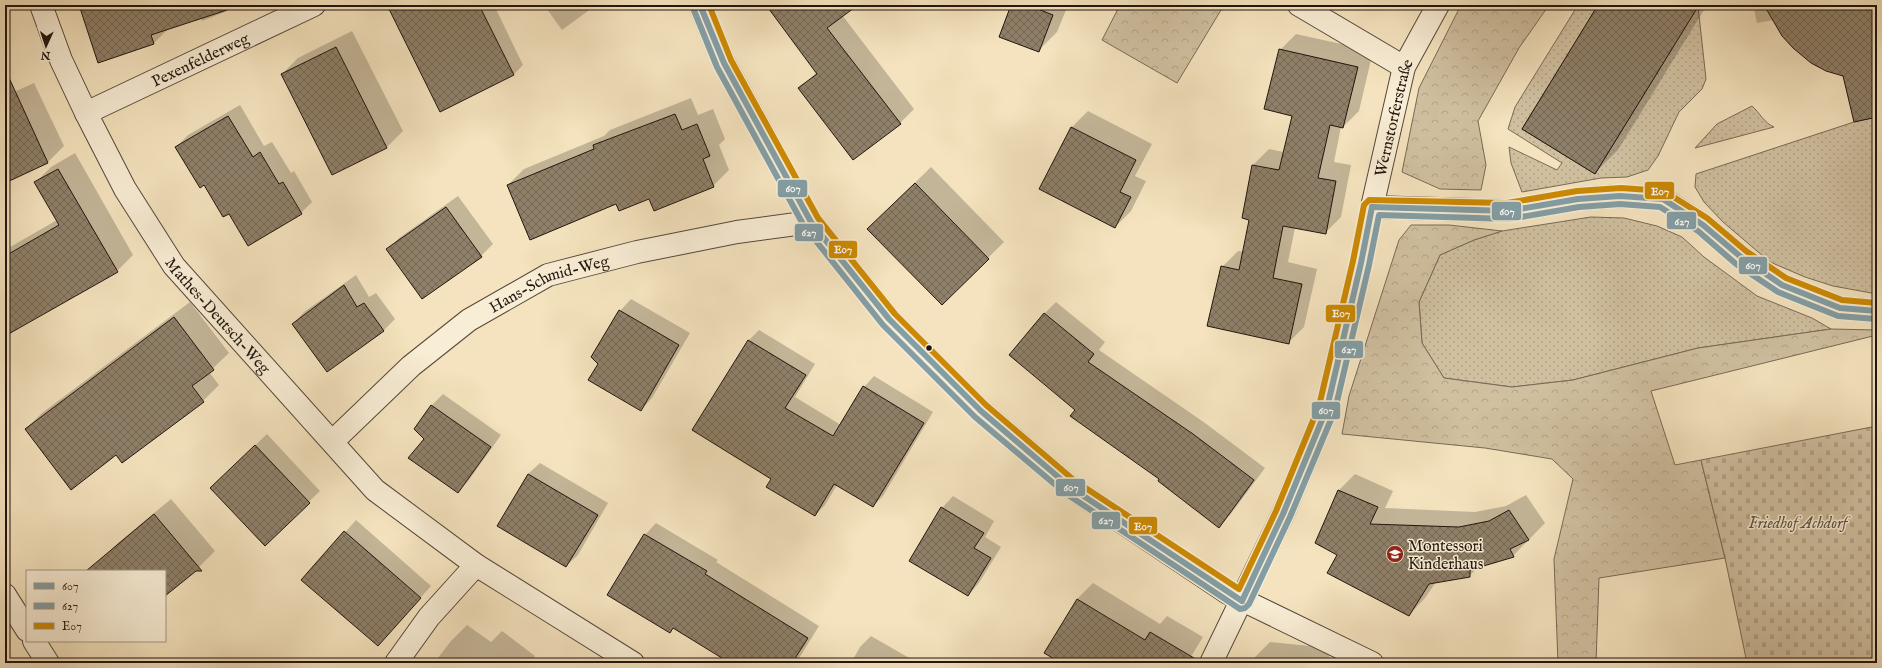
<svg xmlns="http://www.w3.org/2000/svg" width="1882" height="668" viewBox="0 0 1882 668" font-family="'IM FELL English',serif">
	<defs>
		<pattern id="grass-dots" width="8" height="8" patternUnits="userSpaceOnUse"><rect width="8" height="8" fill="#d0c0a0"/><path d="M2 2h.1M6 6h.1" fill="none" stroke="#b2a489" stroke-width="1.8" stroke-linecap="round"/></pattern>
		<pattern id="forest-crowns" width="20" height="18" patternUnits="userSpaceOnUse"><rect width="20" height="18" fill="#d0c0a0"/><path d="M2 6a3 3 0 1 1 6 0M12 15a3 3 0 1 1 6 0" fill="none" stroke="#b2a489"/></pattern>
		<pattern id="cemetery-stones" width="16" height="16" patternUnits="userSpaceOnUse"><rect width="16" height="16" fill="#d0c0a0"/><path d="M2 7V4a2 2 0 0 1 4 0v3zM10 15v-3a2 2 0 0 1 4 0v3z" fill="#b2a489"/></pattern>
		<pattern id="building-cross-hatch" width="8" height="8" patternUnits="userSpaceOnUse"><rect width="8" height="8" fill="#8f8069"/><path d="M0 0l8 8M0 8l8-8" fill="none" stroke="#746855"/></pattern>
	</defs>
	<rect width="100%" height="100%" fill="#f4e3be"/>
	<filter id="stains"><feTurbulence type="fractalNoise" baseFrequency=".005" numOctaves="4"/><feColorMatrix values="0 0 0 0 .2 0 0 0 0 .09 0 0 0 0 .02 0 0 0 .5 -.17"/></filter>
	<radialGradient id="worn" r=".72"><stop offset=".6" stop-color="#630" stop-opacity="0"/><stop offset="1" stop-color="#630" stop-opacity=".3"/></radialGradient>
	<g fill="url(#grass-dots)" stroke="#786a56">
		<polygon points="1578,5 1598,5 1522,129 1595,174 1698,6 1706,79 1702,89 1679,112 1658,156 1648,170 1627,177 1601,178 1522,192 1511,163 1509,147 1557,170 1562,163 1508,129 1515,107"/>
		<path d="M1752,106C1760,113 1764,123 1774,127L1695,148L1717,124Z"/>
		<polygon points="1877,117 1877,294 1833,286 1805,277 1770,262 1723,222 1704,202 1695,187 1696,174 1854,122"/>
		<polygon points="1591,217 1624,218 1657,226 1682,237 1704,257 1757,296 1812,318 1831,329 1698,348 1573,380 1512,387 1444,378 1422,343 1419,302 1440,255 1474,240 1502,231"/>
	</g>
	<g fill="url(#forest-crowns)" stroke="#786a56">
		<polygon points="1120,5 1224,5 1177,83 1102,40"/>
		<polygon points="1461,5 1549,5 1519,48 1478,121 1486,165 1481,190 1440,189 1402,172 1419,88"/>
		<polygon points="1411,225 1449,225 1502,231 1474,240 1440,255 1419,302 1422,343 1444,378 1512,387 1573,380 1698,348 1831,329 1877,330 1877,335 1651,391 1675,465 1701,460 1725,558 1599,578 1596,663 1558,663 1554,559 1573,479 1552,459 1485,448 1342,434 1349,396 1399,240"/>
	</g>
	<polygon fill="url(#cemetery-stones)" stroke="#786a56" points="1877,426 1877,663 1747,663 1725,558 1701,460"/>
	<g fill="#0003">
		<polygon points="80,5 242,5 202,21 201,18 166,29 167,30 154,43 99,62"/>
		<polygon points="394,5 494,5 523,65 513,75"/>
		<polygon points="544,5 596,5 562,30"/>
		<polygon points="767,5 853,5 842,15 914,109 900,123 800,88 817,72"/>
		<polygon points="1012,5 1068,5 1057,32 1038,51"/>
		<polygon points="1367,5 1379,5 1375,9"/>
		<polygon points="1599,5 1707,5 1618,150 1595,173"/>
		<polygon points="1716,5 1737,5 1720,8"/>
		<polygon points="1753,5 1877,5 1877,116 1844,75 1774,20 1757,23"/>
		<polygon points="352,31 403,131 387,147 332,174 282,74 298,58"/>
		<polygon points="1296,34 1373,51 1359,111 1343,127 1341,127 1334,162 1351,165 1341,217 1325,233 1295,228 1288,262 1317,269 1304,327 1288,343 1222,267 1238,251 1244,252 1250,219 1253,165 1269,149 1284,152 1293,116 1280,50"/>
		<polygon points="34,83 64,146 48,162 5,182 5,96"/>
		<polygon points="691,98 698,115 713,109 725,139 719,145 729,170 713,186 617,203 508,185 524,169 604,136 610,130"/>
		<polygon points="240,105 264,146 272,142 291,173 294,171 312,202 301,213 229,212 204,184 176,147 188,135"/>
		<polygon points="1088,111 1152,144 1135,176 1146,181 1131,211 1115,227 1072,127"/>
		<polygon points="75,153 133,255 117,271 5,335 5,250 57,220 35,183 51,167"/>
		<polygon points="931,167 1004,242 942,304 868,229"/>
		<polygon points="458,196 493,244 481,256 422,298 388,249 399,238"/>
		<polygon points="356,275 369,297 376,293 395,319 384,330 327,371 293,324 304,312"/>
		<polygon points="631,299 690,333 652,398 641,410 599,364 620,311"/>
		<polygon points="190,302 229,353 209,372 219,385 203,401 117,454 26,429 42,413"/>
		<polygon points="1056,302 1105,342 1099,350 1205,423 1265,468 1230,515 1218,526 1161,479 1044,314"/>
		<polygon points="759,330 815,364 795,397 841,425 864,387 874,376 933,412 883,496 873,506 837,485 825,505 815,515 772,479 694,430 749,340"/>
		<polygon points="443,394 501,435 469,480 458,492 426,439 431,406"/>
		<polygon points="267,434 320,491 265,544 222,477"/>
		<polygon points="540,463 608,503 578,555 566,566 498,526 528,474"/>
		<polygon points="1355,474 1393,491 1385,508 1475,512 1506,506 1526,495 1545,523 1513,556 1480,566 1469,576 1436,582 1425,598 1409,615 1338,555 1316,543 1339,490"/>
		<polygon points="953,496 994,521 985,537 1001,547 979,583 968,595 942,508"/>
		<polygon points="171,499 215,551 199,567 165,595 165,571 112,571 102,559 118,543"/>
		<polygon points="356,520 431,586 378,645 303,580"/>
		<polygon points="656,523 718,560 716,562 819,626 796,663 732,663 674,627 670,631 645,535"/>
		<polygon points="1093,583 1160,624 1167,616 1203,637 1187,663 1063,663 1077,599"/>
		<polygon points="467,625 491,642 502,631 535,656 529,663 434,663 451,641"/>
		<polygon points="871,636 918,663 851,663 860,647"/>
		<polygon points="1270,642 1330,648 1329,663 1253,663 1254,658"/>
	</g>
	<g fill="url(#building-cross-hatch)" stroke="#21150d">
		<polygon points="79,5 226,5 227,10 151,35 154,44 98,63"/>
		<polygon points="387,5 479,5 514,75 440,112"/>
		<polygon points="766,5 858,5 827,28 901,124 853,160 798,88 817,74"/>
		<polygon points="1011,5 1028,5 1053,15 1039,52 999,37"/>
		<polygon points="1598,5 1699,5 1595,174 1522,129"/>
		<polygon points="1764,5 1877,5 1877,117 1854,122 1843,76 1826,71 1811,63 1793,48 1782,36"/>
		<polygon points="336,47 387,148 332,175 281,74"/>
		<polygon points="1279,49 1358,67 1343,128 1330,125 1318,178 1336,181 1326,234 1283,226 1273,278 1302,284 1289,344 1207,326 1221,266 1239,270 1249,220 1242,218 1252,165 1279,170 1292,116 1264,109"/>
		<polygon points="5,69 48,163 5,183"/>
		<polygon points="675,114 682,130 697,124 710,156 703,159 714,187 654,211 649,199 619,211 616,204 530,240 507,185 594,149 593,145"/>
		<polygon points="228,116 253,157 260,152 279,184 283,182 302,214 248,246 229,214 223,217 204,185 200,188 175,147"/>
		<polygon points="1071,127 1136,160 1120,192 1131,197 1115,228 1039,189"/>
		<polygon points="58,169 118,272 5,336 5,256 59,225 34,182"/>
		<polygon points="915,183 989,259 942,305 867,229"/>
		<polygon points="446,207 482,257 422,299 386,249"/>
		<polygon points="344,285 357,307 364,303 384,331 327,372 292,324"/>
		<polygon points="619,310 679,345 641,411 588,380 598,364 591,357"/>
		<polygon points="1044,313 1094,354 1088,362 1193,434 1254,480 1219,528 1158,481 1159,479 1070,416 1075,410 1009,355"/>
		<polygon points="174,317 214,370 192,386 204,402 122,463 116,455 71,490 25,429"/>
		<polygon points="748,340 806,375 785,408 833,436 863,386 924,423 873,507 834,484 815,516 766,487 771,479 692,430"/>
		<polygon points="431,405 491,447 458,493 408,458 424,439 414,429"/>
		<polygon points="255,445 310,503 265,546 210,488"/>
		<polygon points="528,474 598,515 566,567 497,526"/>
		<polygon points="1338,490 1378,507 1370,524 1459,527 1489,521 1509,510 1529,540 1510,549 1514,557 1470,570 1470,577 1429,584 1409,616 1327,573 1337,555 1315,543"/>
		<polygon points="941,507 984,533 974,548 991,558 968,596 909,561"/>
		<polygon points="154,514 202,571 196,571 165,596 165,571 86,571"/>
		<polygon points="344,531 421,598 378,646 301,580"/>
		<polygon points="644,534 707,571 705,574 808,638 792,663 730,663 673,628 670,633 607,595"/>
		<polygon points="1077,599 1145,640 1150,632 1199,661 1199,663 1061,663 1044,653"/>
	</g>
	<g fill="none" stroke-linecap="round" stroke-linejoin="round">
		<defs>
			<g id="minor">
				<path id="s1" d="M41,5L61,60L86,113L125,189L174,266L375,490L476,565L633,663"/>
				<polyline points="700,5 724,63 811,222 889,319 981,411 1070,487 1228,593 1372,663"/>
				<polyline points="1299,5 1404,67"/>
				<path id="s2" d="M86,113L314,5"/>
				<polyline points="1372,207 1508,211 1578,199 1620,196 1663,199 1703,225 1741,257 1782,285 1840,308 1877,311"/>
				<path id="s3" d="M333,441L411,366L469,320L548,275L637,252L737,232L811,222"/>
				<polyline points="396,663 429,617 476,565"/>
				<path id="s4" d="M1211,663L1283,514L1327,408L1361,263L1372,207L1404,67L1438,5"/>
			</g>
			<g id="tertiary">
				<polyline points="5,595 27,630"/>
				<polyline points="34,641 48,663"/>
			</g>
		</defs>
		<use href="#minor" stroke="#564839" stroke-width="24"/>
		<use href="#tertiary" stroke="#564839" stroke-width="24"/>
		<use href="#minor" stroke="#f8edd5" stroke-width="22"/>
		<use href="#tertiary" stroke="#f8edd5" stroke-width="22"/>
		<defs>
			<g id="bus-1">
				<polyline points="700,5 724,63 811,222 889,319 981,411 1070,487 1242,601"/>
				<polyline points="1372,207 1508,211 1578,199 1620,196 1663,199 1703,225 1741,257 1782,285 1840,308 1877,311"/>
				<polyline points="1242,601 1283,514 1327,408 1361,263 1372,207"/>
			</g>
			<polyline id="bus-2" points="693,8 717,67 804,226 883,325 975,417 1065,493 1240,609 1245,608 1249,604 1290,517 1335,410 1369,265 1379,215 1509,219 1579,207 1620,204 1660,207 1698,231 1736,264 1778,292 1838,316 1876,319"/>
			<polyline id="bus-3" points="709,5 731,60 818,218 895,314 986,405 1075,481 1239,589 1276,511 1319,406 1353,261 1364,205 1369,200 1507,203 1577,191 1621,188 1664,191 1707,218 1746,251 1786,278 1842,300 1877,303"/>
		</defs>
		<use href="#bus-1" stroke="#f8edd5" stroke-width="9"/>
		<use href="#bus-2" stroke="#f8edd5" stroke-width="9"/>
		<use href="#bus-3" stroke="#f8edd5" stroke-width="9"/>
		<use href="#bus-1" stroke="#839ea5" stroke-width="6"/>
		<use href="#bus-2" stroke="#839ea5" stroke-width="6"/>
		<use href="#bus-3" stroke="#cc8903" stroke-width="6"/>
	</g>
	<defs>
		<symbol id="school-disc" viewBox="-11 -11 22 22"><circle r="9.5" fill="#8f2418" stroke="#f8edd5"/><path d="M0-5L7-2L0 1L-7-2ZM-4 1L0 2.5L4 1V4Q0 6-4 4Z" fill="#fff"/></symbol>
	</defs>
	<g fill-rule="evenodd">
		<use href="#school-disc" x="1385" y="544" width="20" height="20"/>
	</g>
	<circle fill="#21150d" stroke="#f8edd5" stroke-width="1.5" cx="929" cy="348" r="3.5"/>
	<g text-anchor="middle" stroke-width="3" stroke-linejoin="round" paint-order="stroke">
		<g font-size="16" fill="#21150d" stroke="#f8edd5">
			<text dy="6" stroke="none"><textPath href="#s2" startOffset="126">Pexenfelderweg</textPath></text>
			<text dy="6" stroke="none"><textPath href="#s4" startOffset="578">Wernstorferstraße</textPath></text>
			<text dy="6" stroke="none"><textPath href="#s3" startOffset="271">Hans-Schmid-Weg</textPath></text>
			<text dy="6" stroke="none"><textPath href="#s1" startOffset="360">Mathes-Deutsch-Weg</textPath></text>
		</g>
		<g font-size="16" font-style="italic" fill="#5e5140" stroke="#f8edd5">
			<text x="1798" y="528">Friedhof Achdorf</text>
		</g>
		<g font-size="16" fill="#21150d" stroke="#f8edd5" text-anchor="start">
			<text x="1408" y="551">Montessori<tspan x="1408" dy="18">Kinderhaus</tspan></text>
		</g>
	</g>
	<g stroke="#f8edd5" stroke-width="1.5">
		<rect x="777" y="179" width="31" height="19" rx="4" fill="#839ea5"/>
		<rect x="1644" y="181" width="31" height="19" rx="4" fill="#cc8903"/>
		<rect x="1491" y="201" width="31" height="20" rx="4" fill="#839ea5"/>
		<rect x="1666" y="211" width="31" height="19" rx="4" fill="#839ea5"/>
		<rect x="794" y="223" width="30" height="19" rx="4" fill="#839ea5"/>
		<rect x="828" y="240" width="30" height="19" rx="4" fill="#cc8903"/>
		<rect x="1738" y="256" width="30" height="19" rx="4" fill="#839ea5"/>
		<rect x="1325" y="304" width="31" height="19" rx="4" fill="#cc8903"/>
		<rect x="1334" y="340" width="30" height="19" rx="4" fill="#839ea5"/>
		<rect x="1311" y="401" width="30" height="19" rx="4" fill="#839ea5"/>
		<rect x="1055" y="478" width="31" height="19" rx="4" fill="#839ea5"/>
		<rect x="1091" y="511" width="30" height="19" rx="4" fill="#839ea5"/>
		<rect x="1128" y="516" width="30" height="19" rx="4" fill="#cc8903"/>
	</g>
	<g font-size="11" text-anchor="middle" font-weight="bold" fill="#fff">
		<text x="793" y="192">607</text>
		<text x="1660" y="195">E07</text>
		<text x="1507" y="215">607</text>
		<text x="1682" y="225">627</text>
		<text x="809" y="236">627</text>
		<text x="843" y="253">E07</text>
		<text x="1753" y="269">607</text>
		<text x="1341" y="317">E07</text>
		<text x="1349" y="353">627</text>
		<text x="1326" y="414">607</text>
		<text x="1071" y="491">607</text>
		<text x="1106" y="524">627</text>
		<text x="1143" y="530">E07</text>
	</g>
	<rect width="1882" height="668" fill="none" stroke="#f4e3be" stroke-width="20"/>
	<rect x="6" y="6" width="1870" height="656" fill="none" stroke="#21150d" stroke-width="2"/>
	<rect x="10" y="10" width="1862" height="648" fill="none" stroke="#21150d"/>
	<rect x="26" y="570" width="140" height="72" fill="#f8edd5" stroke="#a29785"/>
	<rect x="34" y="583" width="20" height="6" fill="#839ea5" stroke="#a29785"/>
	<text x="62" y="590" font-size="12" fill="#21150d">607</text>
	<rect x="34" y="603" width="20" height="6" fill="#839ea5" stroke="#a29785"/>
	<text x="62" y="610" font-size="12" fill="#21150d">627</text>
	<rect x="34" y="623" width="20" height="6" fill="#cc8903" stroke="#a29785"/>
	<text x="62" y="630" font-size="12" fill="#21150d">E07</text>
	<g transform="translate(46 46) rotate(183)" stroke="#f8edd5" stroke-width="3" paint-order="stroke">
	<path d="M0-3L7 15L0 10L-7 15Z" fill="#21150d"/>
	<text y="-6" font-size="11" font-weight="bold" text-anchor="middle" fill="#21150d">N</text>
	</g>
	<rect width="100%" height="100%" filter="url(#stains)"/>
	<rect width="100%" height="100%" fill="url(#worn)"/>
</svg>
